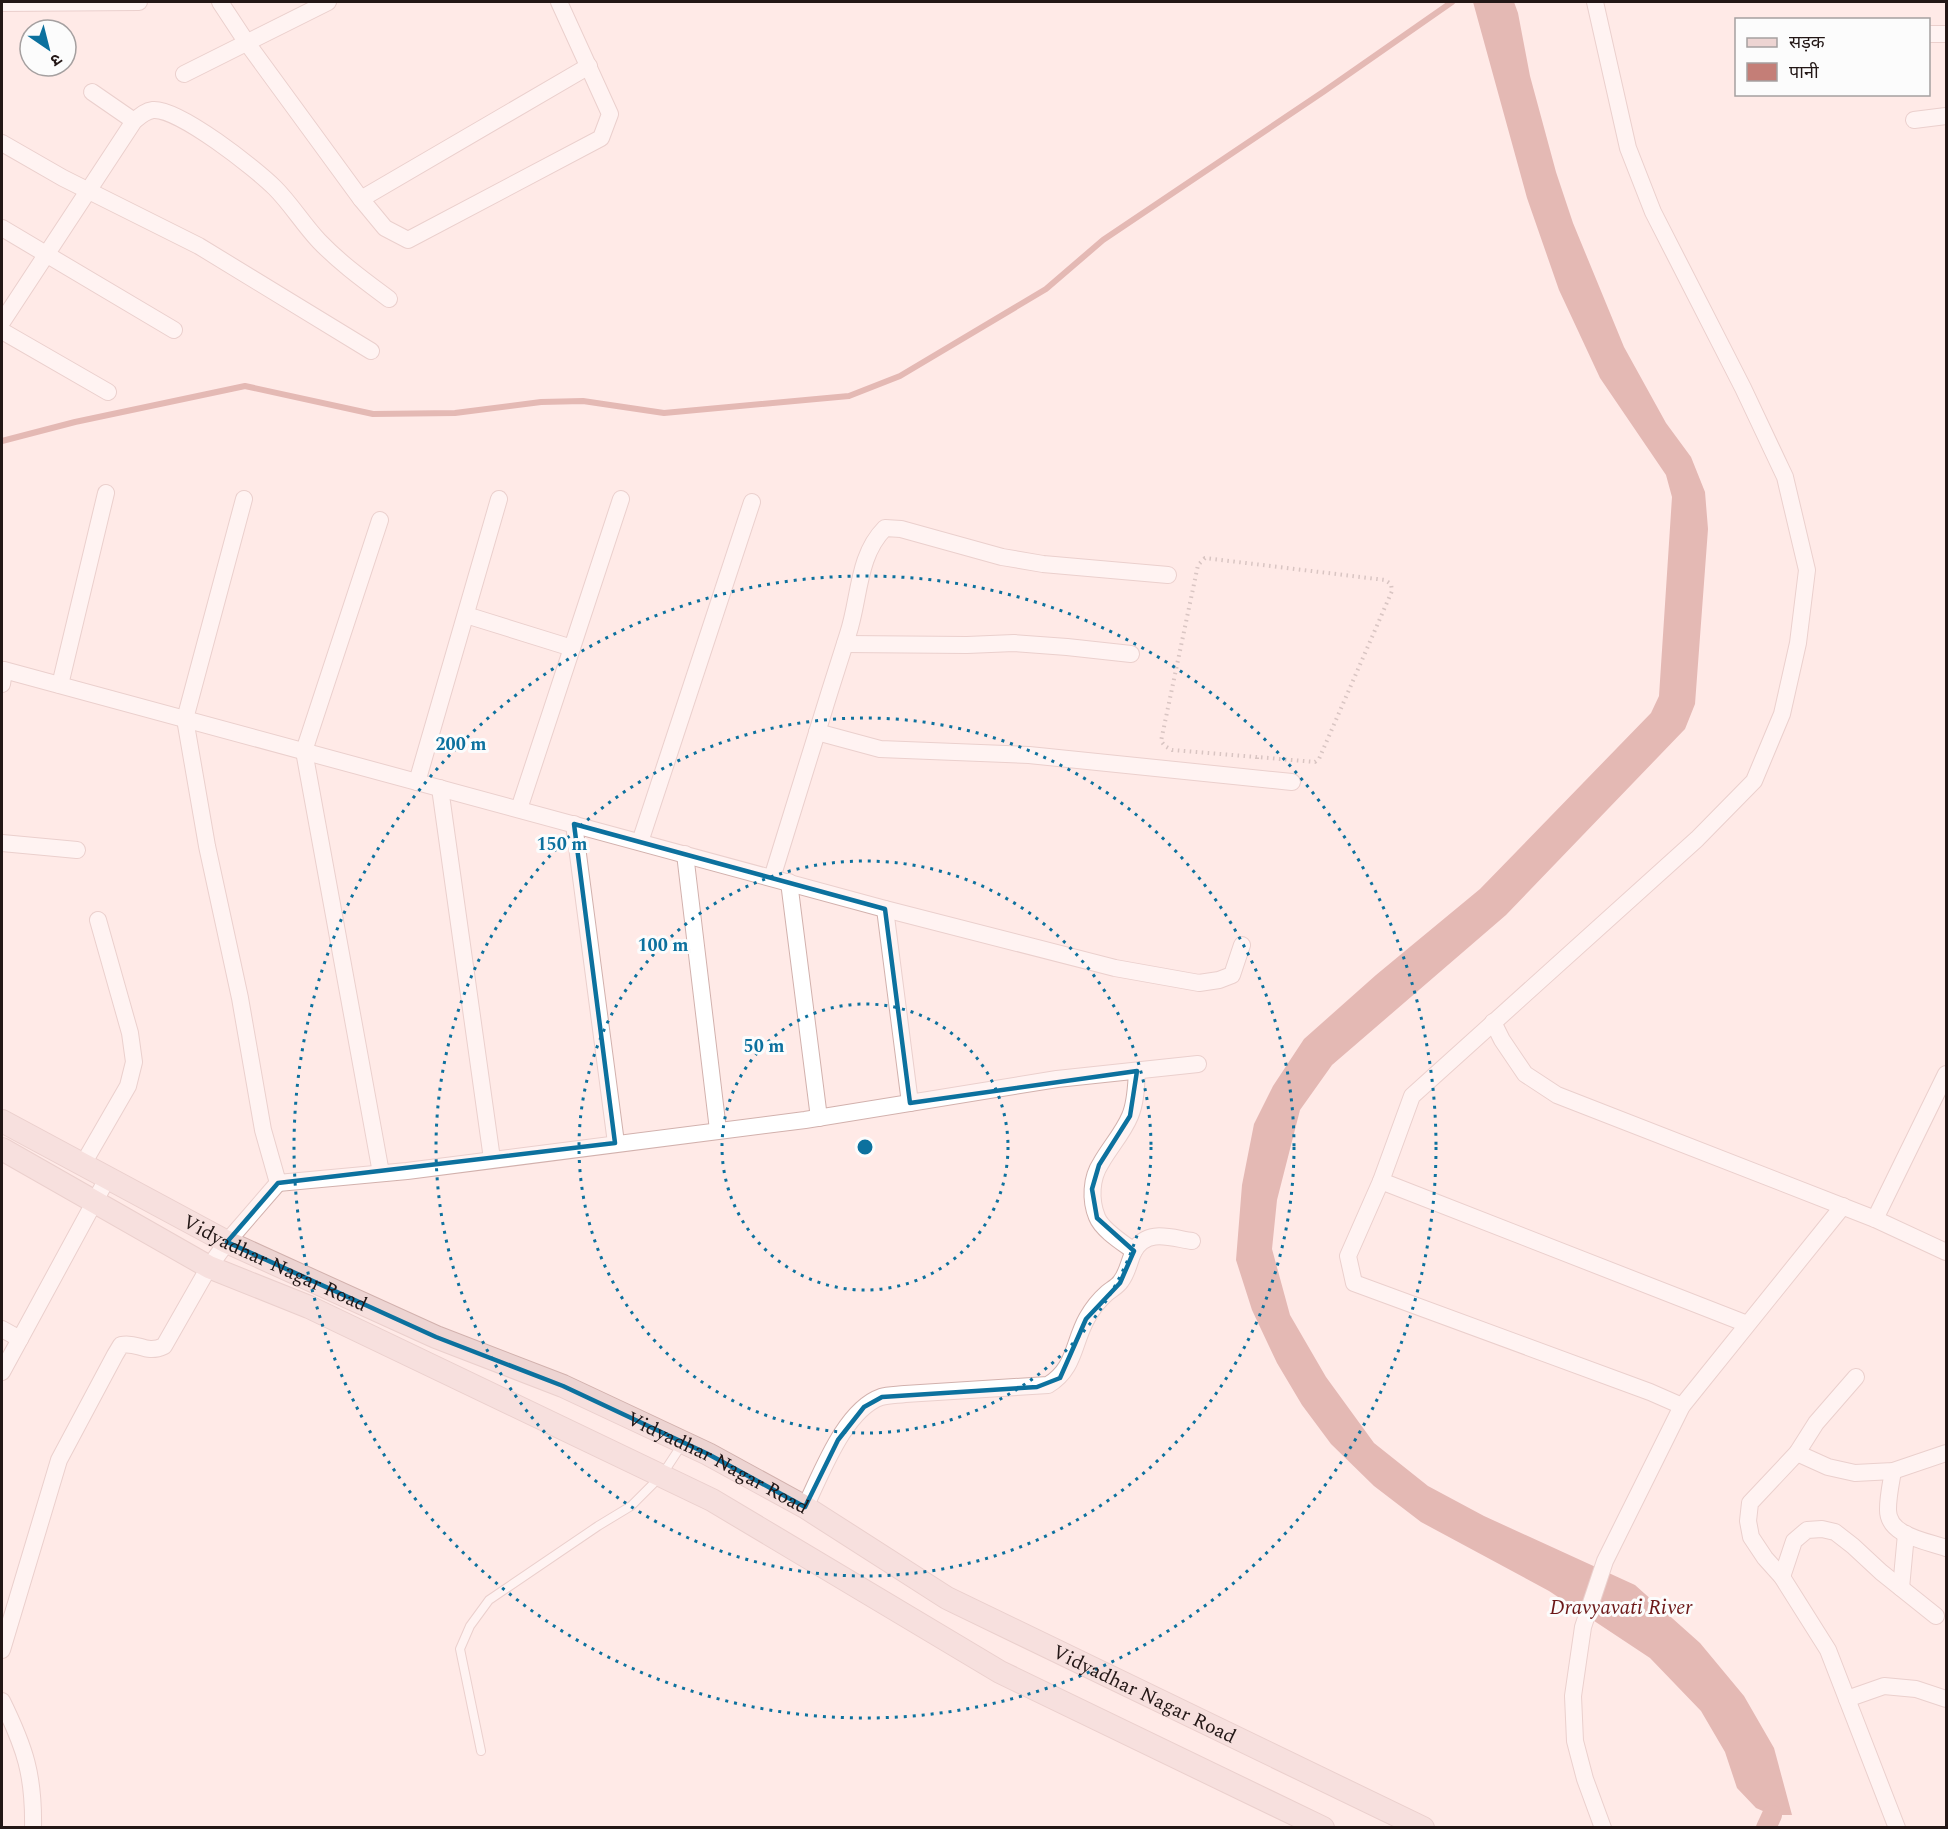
<svg xmlns="http://www.w3.org/2000/svg" width="1948" height="1829" viewBox="0 0 1948 1829" font-family="Spectral,'Noto Sans Devanagari',serif">
	<rect width="100%" height="100%" fill="#ffeae7"/>
	<polygon fill="#c47e77" points="1473,2 1514,2 1518,13 1530,76 1556,172 1573,223 1624,347 1666,423 1691,457 1705,492 1708,529 1695,704 1685,729 1506,915 1332,1065 1300,1110 1277,1200 1272,1249 1290,1315 1326,1377 1374,1443 1428,1486 1484,1516 1635,1585 1700,1643 1744,1696 1774,1748 1792,1815 1772,1815 1756,1808 1737,1788 1725,1752 1701,1711 1650,1658 1549,1591 1421,1522 1374,1486 1331,1444 1302,1405 1277,1363 1252,1310 1236,1260 1242,1185 1254,1124 1273,1086 1304,1039 1376,975 1480,889 1651,713 1659,696 1672,497 1666,475 1600,378 1559,290 1527,198"/>
	<g fill="none" stroke-linecap="round" stroke-linejoin="round">
		<polyline stroke="#c47e77" stroke-width="6" points="2,441 75,422 245,386 373,414 455,413 541,402 583,401 664,413 849,396 900,376 1046,289 1103,240 1323,92 1452,2"/>
		<polyline stroke="#c47e77" stroke-width="20" points="1766,1828 1772,1815"/>
		<defs>
			<polyline id="service" points="481,1751 460,1649 470,1626 489,1600 598,1526 631,1506 662,1475 683,1443"/>
			<g id="minor">
				<polyline points="220,2 247,43 361,199 385,228 408,240 601,138 610,114 559,2"/>
				<polyline points="1595,2 1628,148 1653,212 1743,388 1785,477 1807,570 1798,643 1782,714 1754,781 1697,839 1412,1096 1381,1181 1348,1256 1354,1283 1650,1392 1682,1406"/>
				<polyline points="2,3 139,2"/>
				<polyline points="1928,34 1946,34"/>
				<polyline points="184,74 328,2"/>
				<polyline points="92,92 134,121"/>
				<polyline points="1914,120 1946,116"/>
				<polyline points="2,143 63,178 199,246 371,351"/>
				<polyline points="361,199 589,66"/>
				<polyline points="2,228 174,330"/>
				<path d="M2,322L134,121C140,116 145,111 153,110C179,108 256,169 275,188C291,204 303,224 319,241C340,263 365,281 389,299"/>
				<polyline points="2,331 108,392"/>
				<polyline points="244,499 185,719 207,846 240,998 263,1130 278,1183 407,1171 805,1120 1057,1079 1198,1064"/>
				<polyline points="380,520 304,751 381,1173"/>
				<polyline points="466,615 572,648"/>
				<polyline points="845,644 967,645 1014,643 1067,647 1131,654"/>
				<polyline points="2,684 4,670 885,909 1115,968 1199,983 1219,980 1232,975 1242,945"/>
				<polyline points="60,685 106,493"/>
				<polyline points="817,732 880,749 1029,755 1292,782"/>
				<polyline points="417,782 499,499"/>
				<polyline points="440,788 492,1159"/>
				<polyline points="519,809 621,499"/>
				<polyline points="574,824 616,1143"/>
				<polyline points="640,842 752,502"/>
				<polyline points="2,843 77,850"/>
				<polyline points="685,854 718,1130"/>
				<path d="M772,878C797,796 822,715 848,634C860,598 857,556 885,528L901,529L1002,557L1043,564L1168,575"/>
				<polyline points="789,882 819,1118"/>
				<polyline points="885,909 910,1103"/>
				<polyline points="1493,1022 1502,1040 1525,1074 1557,1095 1875,1219 1946,1252"/>
				<polyline points="83,1164 128,1086 134,1062 130,1033 98,920"/>
				<polyline points="1381,1181 1747,1324"/>
				<polyline points="1875,1219 1946,1074"/>
				<path d="M1134,1251C1123,1243 1102,1230 1097,1217C1090,1200 1091,1178 1101,1163C1110,1147 1123,1133 1130,1116C1136,1102 1136,1086 1137,1071"/>
				<polyline points="2,1329 20,1339 108,1177"/>
				<polyline points="2,1372 20,1339"/>
				<polyline points="1856,1377 1816,1423 1797,1453 1750,1503 1748,1521 1751,1537 1765,1558 1782,1577 1828,1650 1897,1828"/>
				<polyline points="1797,1453 1828,1467 1855,1473 1893,1471 1946,1453"/>
				<path d="M1893,1471C1891,1483 1888,1496 1888,1509C1887,1536 1927,1541 1946,1548"/>
				<path d="M805,1507C821,1475 844,1410 881,1397C888,1395 897,1395 905,1394L1048,1385C1075,1369 1073,1343 1087,1318C1092,1309 1099,1300 1107,1293C1112,1289 1118,1286 1121,1281C1128,1272 1129,1261 1134,1251C1147,1228 1171,1238 1192,1241"/>
				<polyline points="1782,1577 1794,1541 1807,1530 1822,1529 1835,1532 1853,1546 1881,1572 1936,1616"/>
				<polyline points="1901,1588 1906,1534"/>
				<path d="M2,1650L59,1460L115,1355L121,1345C138,1341 145,1355 164,1346L209,1267L227,1242L278,1183"/>
				<polyline points="1847,1699 1884,1686 1916,1689 1946,1699"/>
				<path d="M2,1701C25,1748 34,1775 33,1828"/>
				<polyline points="1603,1828 1585,1779 1575,1741 1573,1696 1583,1627 1605,1561 1682,1406 1843,1206"/>
			</g>
			<g id="secondary">
				<path id="s1" d="M2,1121L227,1242L436,1337L563,1386L708,1454L805,1507L947,1598L1423,1828"/>
				<polyline points="2,1149 209,1267 309,1307 712,1500 1000,1672 1323,1828"/>
			</g>
		</defs>
		<use href="#service" stroke="#d2b1ad" stroke-width="10"/>
		<use href="#minor" stroke="#d2b1ad" stroke-width="18"/>
		<use href="#secondary" stroke="#d2b1ad" stroke-width="24"/>
		<polyline stroke="#aa9996" stroke-width="4" stroke-dasharray="1.5 4.5" stroke-linecap="butt" points="1257,757 1172,750 1165,746 1161,741 1198,565 1205,558 1385,580 1391,584 1392,591 1319,759 1315,762 1257,757 1257,763"/>
		<use href="#service" stroke="#fff" stroke-width="8"/>
		<use href="#minor" stroke="#fff" stroke-width="16"/>
		<use href="#secondary" stroke="#edd4d2" stroke-width="22"/>
	</g>
	<path d="M0 0H1948V1829H0ZM574,824L885,909L910,1103L1137,1071L1130,1116L1099,1165L1092,1189L1097,1218L1134,1251L1120,1283L1086,1319L1060,1378L1037,1387L882,1397L864,1407L838,1440L805,1507L708,1454L563,1386L436,1337L227,1242L278,1183L615,1143Z" fill="#ffeae7" fill-opacity=".55" fill-rule="evenodd"/>
	<path fill="none" stroke="#0c719e" stroke-width="4.5" stroke-linejoin="round" d="M574,824L885,909L910,1103L1137,1071L1130,1116L1099,1165L1092,1189L1097,1218L1134,1251L1120,1283L1086,1319L1060,1378L1037,1387L882,1397L864,1407L838,1440L805,1507L708,1454L563,1386L436,1337L227,1242L278,1183L615,1143Z"/>
	<g fill="none" stroke="#0c719e" stroke-width="3" stroke-dasharray="3 6">
		<circle cx="865" cy="1147" r="143"/>
		<circle cx="865" cy="1147" r="286"/>
		<circle cx="865" cy="1147" r="429"/>
		<circle cx="865" cy="1147" r="571"/>
	</g>
	<g text-anchor="middle" stroke-width="6" stroke-linejoin="round" paint-order="stroke">
		<g font-size="20" fill="#231716" stroke="#fcfcfc">
			<text dy="7" stroke="none"><textPath href="#s1" startOffset="308">Vidyadhar Nagar Road</textPath></text>
			<text dy="7" stroke="none"><textPath href="#s1" startOffset="794">Vidyadhar Nagar Road</textPath></text>
			<text dy="7" stroke="none"><textPath href="#s1" startOffset="1280">Vidyadhar Nagar Road</textPath></text>
		</g>
		<g font-size="21" font-style="italic" fill="#6c1717" stroke="#fcfcfc">
			<text x="1621" y="1614">Dravyavati River</text>
		</g>
	</g>
	<circle cx="865" cy="1147" r="9" fill="#0c719e" stroke="#fcfcfc" stroke-width="3"/>
	<g font-size="18" text-anchor="middle" font-weight="bold" fill="#0c719e" stroke="#fcfcfc" stroke-width="6" stroke-linejoin="round" paint-order="stroke">
		<text x="461" y="750">200 m</text>
		<text x="562" y="850">150 m</text>
		<text x="663" y="951">100 m</text>
		<text x="764" y="1052">50 m</text>
	</g>
	<rect width="1948" height="1829" fill="none" stroke="#231716" stroke-width="6"/>
	<rect x="1735" y="18" width="195" height="78" fill="#fcfcfc" stroke="#a5a0a0" stroke-width="1.5"/>
	<rect x="1747" y="38" width="30" height="9" fill="#edd4d2" stroke="#a5a0a0" stroke-width="1.5"/>
	<text x="1789" y="48" font-size="18" fill="#231716">सड़क</text>
	<rect x="1747" y="63" width="30" height="18" fill="#c47e77" stroke="#a5a0a0" stroke-width="1.5"/>
	<text x="1789" y="78" font-size="18" fill="#231716">पानी</text>
	<g transform="translate(48 48) rotate(145)"><circle r="28" fill="#fcfcfc" stroke="#a5a0a0" stroke-width="1.5"/>
	<path d="M0-4.5L10 22L0 15L-10 22Z" fill="#0c719e"/>
	<text y="-9" font-size="16" font-weight="bold" text-anchor="middle" fill="#231716">उ</text>
	</g>
</svg>
